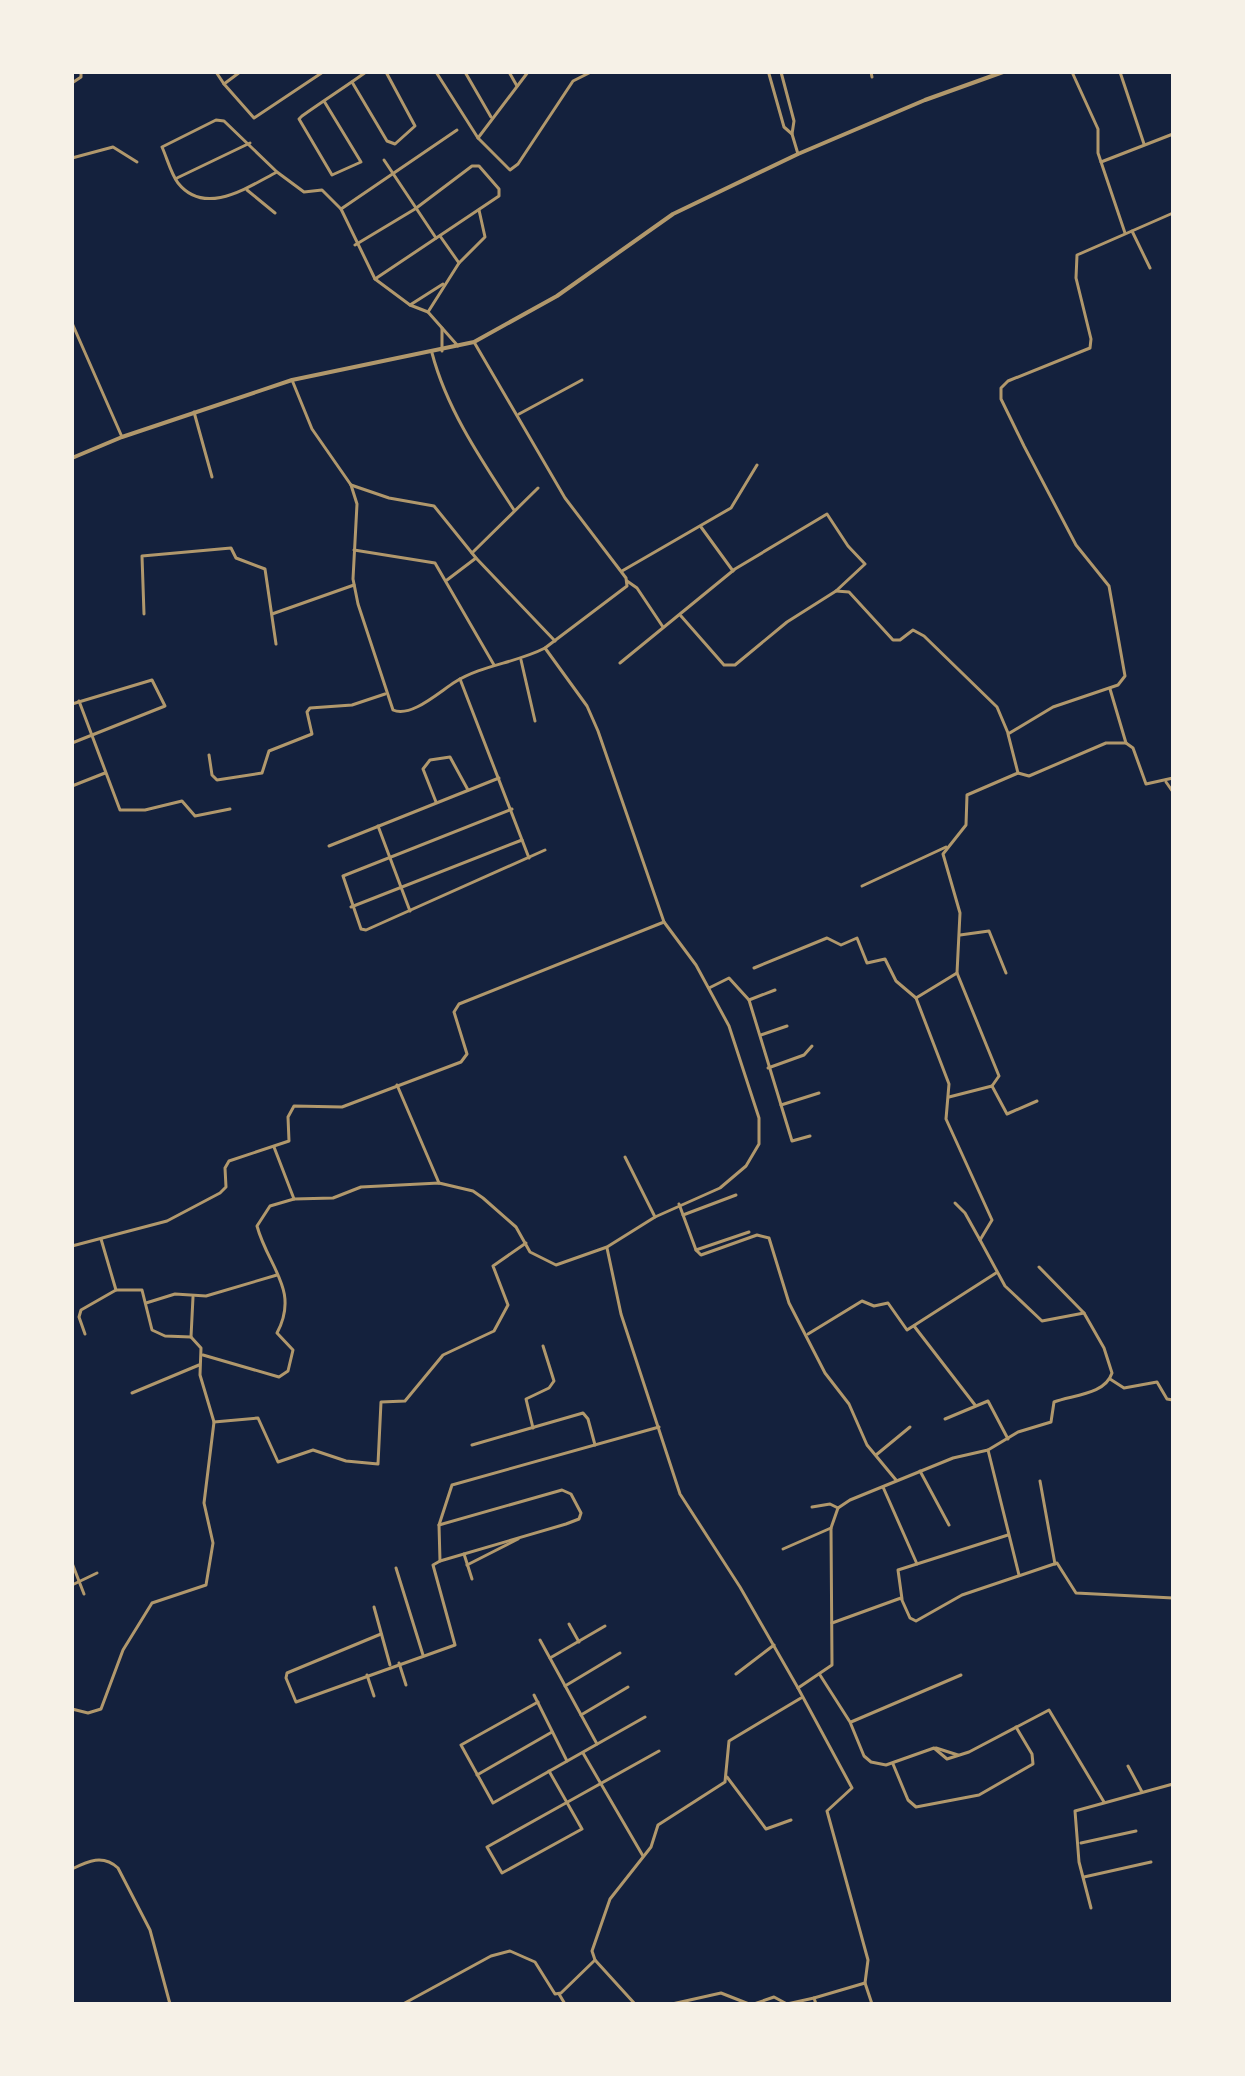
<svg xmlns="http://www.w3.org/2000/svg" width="1245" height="2076" viewBox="0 0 1245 2076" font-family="'Zilla Slab',serif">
	<rect width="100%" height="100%" fill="#14213d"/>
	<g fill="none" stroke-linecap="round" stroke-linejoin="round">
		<g stroke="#b1986c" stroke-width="3">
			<polyline points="216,72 224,84"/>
			<polyline points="240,72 224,84 254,118 323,72"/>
			<polyline points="436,72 478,138 510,170 518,164 573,81 591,72"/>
			<polyline points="465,72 491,117"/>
			<polyline points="509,72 517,86"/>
			<polyline points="764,72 779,72"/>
			<polyline points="781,72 794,121 792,134"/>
			<polyline points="871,72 872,77"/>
			<polyline points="1072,72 1098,129 1098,153 1125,233"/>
			<polyline points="1120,72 1144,144"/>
			<polyline points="769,74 784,127 792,134 798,154"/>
			<polyline points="352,82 387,141 395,144 415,126 386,72"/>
			<polyline points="72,83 81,77 81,72"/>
			<path d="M324,101L361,162L332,175L299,119L302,116C323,101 345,87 366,72"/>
			<polyline points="478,138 528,72"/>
			<polyline points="72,158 113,147 137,162"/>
			<polyline points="384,160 436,238"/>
			<polyline points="1101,162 1173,134"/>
			<path d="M277,172C248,187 205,217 178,183C171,174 167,158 162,147L216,120L224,121L277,172L304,192L322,190L341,209L375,279L410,305L428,312L458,346"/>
			<polyline points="177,178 250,143"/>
			<polyline points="247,190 275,213"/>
			<polyline points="341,209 457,130"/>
			<polyline points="1132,231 1150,268"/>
			<polyline points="440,236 459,263"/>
			<polyline points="355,245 415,209 472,166 479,166 499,189 499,196 375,279"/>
			<polyline points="410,305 443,284"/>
			<polyline points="428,312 459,263 485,237 479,210"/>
			<polyline points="72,323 122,437"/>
			<polyline points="474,342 565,498 626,578 627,586 545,648"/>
			<polyline points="442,351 442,328"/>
			<path d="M432,353C447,410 482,461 514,510"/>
			<polyline points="194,412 212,477"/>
			<polyline points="519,414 582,380"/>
			<polyline points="351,485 389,498 434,506 476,558 555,641"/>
			<polyline points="701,527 733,571"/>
			<polyline points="354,550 435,563 494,665"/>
			<polyline points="472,553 538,488"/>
			<polyline points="622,571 731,508 757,465"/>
			<polyline points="447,580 476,558"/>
			<polyline points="627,581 637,588 663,627"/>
			<polyline points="836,591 849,592 893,640 900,640 913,630 924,636 997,707 1008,733"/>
			<polyline points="144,614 142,556 231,548 236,558 265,569 276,644"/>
			<polyline points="272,614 354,585"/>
			<polyline points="521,660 535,721"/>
			<polyline points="620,663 735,569 827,514 848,546 865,564 836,591 787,622 735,665 724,665 681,616"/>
			<polyline points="460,679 529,858"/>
			<polyline points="1110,689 1126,743"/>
			<polyline points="79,701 120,810 145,810 182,801 195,816 230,809"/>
			<polyline points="72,704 152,680 165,706 72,743"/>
			<polyline points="209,755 212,775 217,780 262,773 269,751 312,734 307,712 310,708 352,705 385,694"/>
			<polyline points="1018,773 1029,776 1106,743 1126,743 1133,748 1146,784 1173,778"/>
			<polyline points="1166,782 1173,792"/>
			<polyline points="72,786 105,773"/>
			<polyline points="436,802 423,769 430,760 450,757 468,790"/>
			<polyline points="512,809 343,876 361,929 366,930 545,850"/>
			<polyline points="378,826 410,911"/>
			<polyline points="329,846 499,778"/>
			<polyline points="862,886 946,847"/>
			<polyline points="351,907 522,840"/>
			<polyline points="960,935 989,931 1006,973"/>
			<polyline points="754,968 827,938 841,945 857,938 867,963 885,959 896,981 916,998"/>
			<polyline points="957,973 999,1076 992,1086"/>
			<polyline points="709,988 729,978 749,1000 792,1141 810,1136"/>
			<polyline points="749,1000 775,990"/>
			<polyline points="761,1035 787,1026"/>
			<polyline points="768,1068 804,1055 812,1046"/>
			<polyline points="397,1085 439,1183"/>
			<polyline points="949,1097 992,1086 1007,1114 1037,1101"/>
			<polyline points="781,1105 819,1093"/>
			<polyline points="274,1147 294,1199"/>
			<polyline points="625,1157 655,1217"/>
			<polyline points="955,1203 965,1213 980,1240"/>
			<polyline points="679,1204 696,1250 701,1255 757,1235 769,1238 789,1303 825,1373 849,1404 867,1445 896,1480"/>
			<polyline points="683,1215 736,1195"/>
			<path d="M72,1246L167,1221L220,1193L226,1187L225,1168L229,1161L289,1141L288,1117L294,1106L342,1107L461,1062L467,1054L454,1012L459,1004L664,922L598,731L587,706L545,648C516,663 482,665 455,682C439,692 411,718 393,710L358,604L353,579L357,504L351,485L312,429L292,380"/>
			<polyline points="607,1248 621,1314 680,1494 740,1587 798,1688"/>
			<polyline points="696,1250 749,1232"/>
			<polyline points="1039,1267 1084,1313"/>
			<polyline points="146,1303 175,1294 206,1296 277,1275"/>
			<polyline points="914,1326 975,1405"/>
			<polyline points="85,1334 79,1317 81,1310 116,1290"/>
			<polyline points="808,1334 862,1301 874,1306 888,1303 907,1330 996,1273"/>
			<polyline points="191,1337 193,1297"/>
			<path d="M203,1355L279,1377L288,1371L293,1350L277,1333C300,1290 268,1267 257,1226L270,1206L294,1199L333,1198L361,1187L439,1183L473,1191L483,1198L516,1227L530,1252L556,1265L607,1247L655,1217L720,1188L746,1166L759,1144V1118L729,1026L696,965L664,922"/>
			<polyline points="1110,1379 1124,1388 1157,1382 1167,1399 1173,1400"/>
			<polyline points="132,1393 199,1365"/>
			<polyline points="945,1419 988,1401 1008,1439"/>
			<polyline points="214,1422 258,1418 278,1462 313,1450 346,1461 378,1464 381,1402 405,1401 443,1355 494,1331 508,1305 493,1266 526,1243"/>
			<polyline points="533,1428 526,1399 549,1388 554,1381 543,1346"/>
			<polyline points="472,1445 583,1413 588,1419 595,1445"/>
			<polyline points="988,1450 1019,1575"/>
			<polyline points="876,1455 910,1427"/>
			<polyline points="920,1471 949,1525"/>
			<polyline points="1040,1481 1055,1564"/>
			<polyline points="883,1487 917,1564"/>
			<polyline points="812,1507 830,1504 838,1508"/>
			<polyline points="439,1525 562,1490 571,1494 581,1513 579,1519 566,1524 440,1561"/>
			<polyline points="783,1549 831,1528"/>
			<polyline points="464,1554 472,1579"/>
			<polyline points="72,1563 84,1594"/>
			<polyline points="467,1565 518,1539"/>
			<polyline points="396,1568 423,1655"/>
			<polyline points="72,1585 97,1573"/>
			<polyline points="902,1599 898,1570 1008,1535"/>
			<polyline points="374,1607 390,1665"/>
			<polyline points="832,1623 901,1598 910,1618 916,1621 962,1595 1057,1563 1076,1593 1173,1598"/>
			<polyline points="569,1624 579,1642"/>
			<polyline points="381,1634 287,1673 286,1678 296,1702 455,1645 433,1565 440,1561 439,1525 452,1485 659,1427"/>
			<polyline points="540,1640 597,1744"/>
			<polyline points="550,1658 605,1626"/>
			<polyline points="399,1663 406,1685"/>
			<polyline points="736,1674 774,1645"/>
			<polyline points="367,1675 374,1696"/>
			<polyline points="820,1675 850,1722 864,1756 871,1762 886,1765 934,1748 947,1759 969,1752 1049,1710 1104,1802"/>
			<polyline points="565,1686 620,1653"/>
			<polyline points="534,1695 567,1761"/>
			<polyline points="538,1702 461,1745 493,1803 645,1717"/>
			<polyline points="72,1709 88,1713 101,1709 123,1650 152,1603 206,1585 213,1543 204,1503 214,1422 200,1375 201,1348 191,1337 165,1336 152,1330 142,1290 116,1290 101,1239"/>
			<polyline points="581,1715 628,1687"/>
			<polyline points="851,1722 961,1675"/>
			<polyline points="936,1748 958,1755"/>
			<polyline points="583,1753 643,1856"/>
			<polyline points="893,1764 908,1800 916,1807 979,1795 1033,1764 1032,1754 1016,1727"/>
			<polyline points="1128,1766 1142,1792"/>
			<path d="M549,1771L582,1829L502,1873L487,1847C544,1815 602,1783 659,1751"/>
			<polyline points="477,1775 552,1732"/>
			<polyline points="727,1777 766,1829 791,1820"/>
			<polyline points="1081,1843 1136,1831"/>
			<path d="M72,1869C88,1861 103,1854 118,1868L150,1930L170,2004"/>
			<polyline points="1084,1877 1151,1862"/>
			<polyline points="1091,1908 1079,1862 1075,1811 1173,1784"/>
			<polyline points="559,1994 565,2004"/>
			<polyline points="357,2004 358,2004"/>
			<polyline points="403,2004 491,1956 510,1951 535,1962 555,1994 561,1993 595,1960"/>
			<polyline points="635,2004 595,1960 592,1951 610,1899 651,1847 658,1825 725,1782 729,1741 801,1698"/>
			<polyline points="672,2004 721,1993 749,2004"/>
			<polyline points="754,2004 774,1997 787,2004 814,1998"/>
			<polyline points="816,2004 814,1998 865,1983"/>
			<path d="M872,2004L865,1983L868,1960L827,1811L852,1788L798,1688L832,1665L831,1528L838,1508L850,1500L953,1458L988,1450L1018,1432L1051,1422L1054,1402C1072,1395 1105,1395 1112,1373L1104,1348L1084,1313L1042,1321L1005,1286L980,1240L992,1220L946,1119L949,1084L916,998L957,973L960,913L943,854L966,825L967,795L1018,773L1008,734L1053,707L1118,685L1125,676L1109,586L1076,545L1024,446L1001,399V388L1008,381L1090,348L1091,339L1076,278L1077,255L1173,213"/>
		</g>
		<polyline stroke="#b1986c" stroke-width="4" points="72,458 122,437 292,380 474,342 557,296 673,214 798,154 925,100 1003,72"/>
	</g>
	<rect width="1245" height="2076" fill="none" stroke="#f6f1e7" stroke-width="148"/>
</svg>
